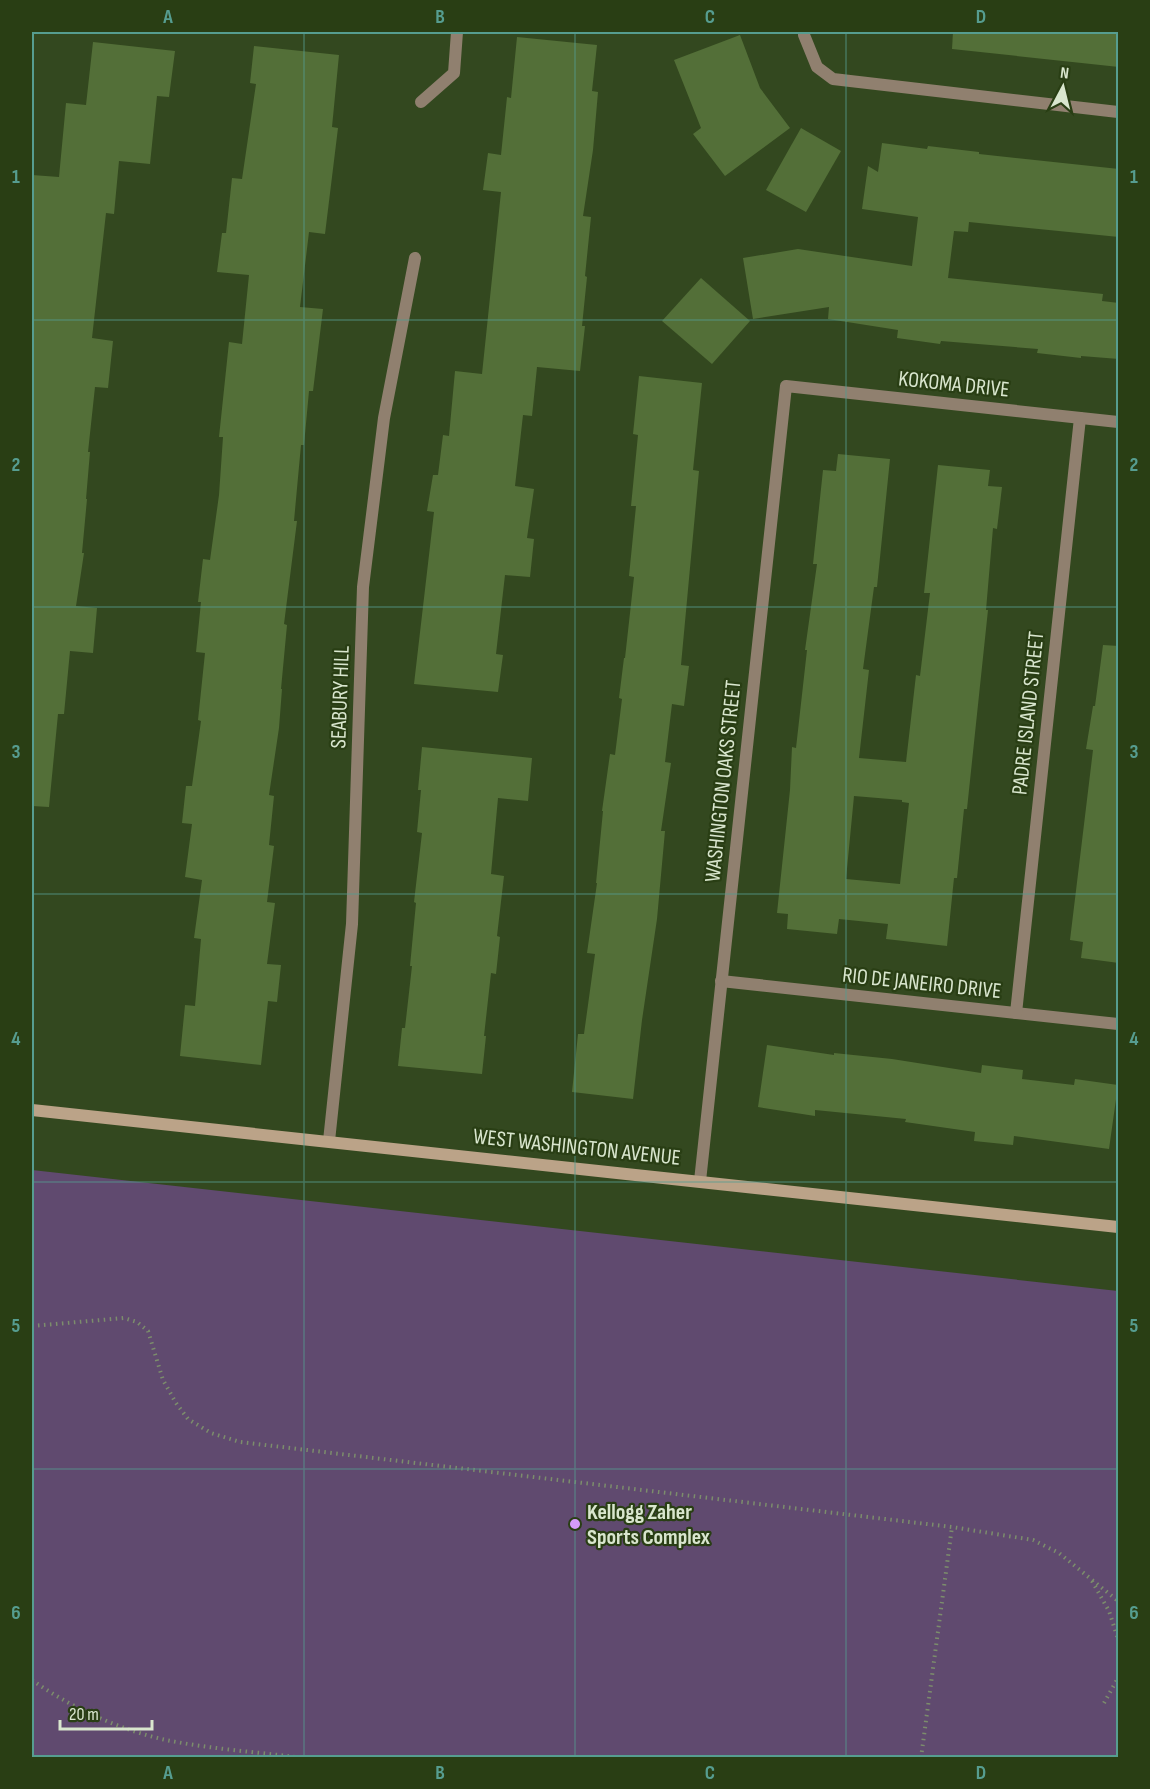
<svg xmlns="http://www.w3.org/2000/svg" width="1150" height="1789" viewBox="0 0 1150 1789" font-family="'Sofia Sans Condensed',sans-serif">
	<rect width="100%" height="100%" fill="#33481f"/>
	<polygon fill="#604a6f" points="32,1170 1118,1291 1118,1757 32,1757"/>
	<g fill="#536f38" fill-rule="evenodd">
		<polygon points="953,32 1119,32 1119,67 952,49"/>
		<polygon points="740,35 760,88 790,128 725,176 693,134 701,128 674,60"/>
		<polygon points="517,37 597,45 592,91 598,92 593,150 583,216 591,217 585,276 587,277 582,326 585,326 580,371 537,367 532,416 523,415 515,486 534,489 527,538 534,539 530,577 505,575 496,654 503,655 498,692 414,684 434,512 427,511 433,475 438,475 443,435 449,436 455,371 482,374 501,192 483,190 488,153 501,155 507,97 511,98"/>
		<polygon points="93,42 175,51 169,97 157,96 150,164 119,161 114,214 106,213 92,338 113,341 108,388 95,387 88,452 90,452 86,499 87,499 82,553 84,553 76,606 97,608 93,653 70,651 64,714 58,714 49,807 32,806 32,175 59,177 66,103 86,105"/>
		<polygon points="254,46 339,55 332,127 338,128 325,234 309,232 300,307 323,309 313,391 309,391 304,445 301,445 294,521 297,521 284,624 287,625 281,689 282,689 279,728 269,795 274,796 269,845 274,846 267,902 275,903 267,964 281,965 277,1002 268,1001 261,1065 180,1056 185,1005 195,1006 201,939 194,938 202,880 185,877 192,824 182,823 186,786 192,786 201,721 198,720 205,653 196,652 201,602 198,602 203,559 210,560 219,495 223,437 219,437 229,342 242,344 249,275 217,272 222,233 226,233 232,178 242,179 256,84 250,83"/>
		<polygon points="801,128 841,151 806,212 766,190"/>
		<polygon points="882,143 927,149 928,146 979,152 979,154 1119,169 1119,237 969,222 968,232 954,231 948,278 1103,294 1102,301 1119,303 1119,359 1081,356 1081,358 1037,353 1038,349 941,341 940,344 897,338 898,330 828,319 829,307 753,319 743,258 798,249 912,266 918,217 862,209 868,166 878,172"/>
		<polygon points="701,278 750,321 712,364 662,321"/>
		<polygon points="639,376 702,383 693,470 699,471 681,665 689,666 684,706 672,704 665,762 671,763 661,831 665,831 657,919 642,1020 633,1099 572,1092 578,1034 584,1034 595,954 587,953 597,883 596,883 603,811 602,811 610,754 615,755 622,699 619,698 624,658 625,658 634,577 629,576 636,506 631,506 638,435 633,434"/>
		<path d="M838,454L890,459L877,587H874L863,669L869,670L859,758L906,762L916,675L920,676L930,593H924L938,465L990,470L988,486L1002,487L997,529L993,528L986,610H988L967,809H964L957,878H954L947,946L886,939L888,924L839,919L837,934L787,929L788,914L777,913L790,790L792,747L796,748L807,650H805L817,564H813L823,470L836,471ZM854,796L902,800V802L909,803L900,884L846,879Z"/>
		<polygon points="1103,645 1119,646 1119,963 1081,958 1083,942 1070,940 1093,750 1086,749 1093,706 1095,706"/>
		<polygon points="422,747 532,758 528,801 498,798 491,874 504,876 497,936 500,937 496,974 491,973 484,1036 486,1036 482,1074 398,1066 402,1028 405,1028 412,966 410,966 416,903 414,902 422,833 417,832 421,790 418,790"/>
		<polygon points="767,1045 834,1055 834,1053 892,1059 981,1073 982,1065 1023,1070 1022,1079 1074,1085 1075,1079 1118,1085 1109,1149 1014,1136 1013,1145 974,1141 975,1132 905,1122 906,1119 815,1110 815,1116 758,1107"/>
	</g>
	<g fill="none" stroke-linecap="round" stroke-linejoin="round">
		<g stroke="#7c8d6c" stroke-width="4" stroke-dasharray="1.5 4.5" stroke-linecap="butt">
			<polyline points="32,1326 124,1318 137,1322 148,1331 163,1380 176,1403 188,1419 211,1433 240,1442 952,1527 1033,1540 1059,1553 1118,1601"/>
			<polyline points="1092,1581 1109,1611 1118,1639"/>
			<path d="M32,1680C70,1707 120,1730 166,1740C210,1749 258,1752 303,1758"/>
			<polyline points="1104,1703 1118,1678 1118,1673"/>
			<polyline points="921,1758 952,1527"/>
		</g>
		<g stroke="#90806f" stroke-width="12">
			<polyline points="804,32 804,35 817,67 833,79 1118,112"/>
			<polyline points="421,102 454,73 457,32"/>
			<polyline points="721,981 1118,1024"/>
			<polyline points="1016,1013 1080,418"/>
			<polyline points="329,1141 352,924 363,587 384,418 415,258"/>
			<polyline points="700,1181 786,386 1118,422"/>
		</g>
		<polyline stroke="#bba388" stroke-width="12" points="32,1110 1118,1227"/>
	</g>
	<path fill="none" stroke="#569d90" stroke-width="1.5" stroke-opacity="0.55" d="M304,32V1758M575,32V1758M846,32V1758M32,320H1118M32,607H1118M32,894H1118M32,1182H1118M32,1469H1118"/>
	<circle fill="#d59bfa" stroke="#293e14" stroke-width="2" cx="575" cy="1524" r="6"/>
	<g text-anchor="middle" stroke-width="4.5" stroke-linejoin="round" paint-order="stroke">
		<g font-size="22" fill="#d9e6ce" stroke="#293e14">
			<text transform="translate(954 383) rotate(6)" y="8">KOKOMA DRIVE</text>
			<text transform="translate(339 697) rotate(-88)" y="8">SEABURY HILL</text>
			<text transform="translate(1027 713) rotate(-84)" y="8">PADRE ISLAND STREET</text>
			<text transform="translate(722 781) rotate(-84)" y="8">WASHINGTON OAKS STREET</text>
			<text transform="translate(922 982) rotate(6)" y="8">RIO DE JANEIRO DRIVE</text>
			<text transform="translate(577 1146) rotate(6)" y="8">WEST WASHINGTON AVENUE</text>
		</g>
		<g font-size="22" font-weight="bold" fill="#d9e6ce" stroke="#293e14" text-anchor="start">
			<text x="587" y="1519">Kellogg Zaher<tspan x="587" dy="25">Sports Complex</tspan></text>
		</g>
	</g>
	<rect width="1150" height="1789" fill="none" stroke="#293e14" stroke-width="66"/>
	<g transform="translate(1063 87) rotate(7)" stroke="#293e14" stroke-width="4.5" paint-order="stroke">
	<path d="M0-4.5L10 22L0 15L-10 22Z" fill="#d9e6ce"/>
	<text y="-9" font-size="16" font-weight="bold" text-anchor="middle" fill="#d9e6ce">N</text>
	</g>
	<path d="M60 1720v9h92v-9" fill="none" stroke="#d9e6ce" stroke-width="3"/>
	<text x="69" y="1720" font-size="18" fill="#d9e6ce" stroke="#293e14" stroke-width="4.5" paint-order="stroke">20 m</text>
	<rect x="33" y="33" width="1084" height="1723" fill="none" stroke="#569d90" stroke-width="2"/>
	<g font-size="20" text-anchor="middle" font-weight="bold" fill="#569d90">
		<text x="168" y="23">A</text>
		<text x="440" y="23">B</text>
		<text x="710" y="23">C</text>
		<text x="981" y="23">D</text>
		<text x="16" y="183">1</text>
		<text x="1134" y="183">1</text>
		<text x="16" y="471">2</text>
		<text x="1134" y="471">2</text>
		<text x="16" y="758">3</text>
		<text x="1134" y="758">3</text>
		<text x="16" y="1045">4</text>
		<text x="1134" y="1045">4</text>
		<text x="16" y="1332">5</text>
		<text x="1134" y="1332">5</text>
		<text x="16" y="1619">6</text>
		<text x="1134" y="1619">6</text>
		<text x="168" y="1779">A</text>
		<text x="440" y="1779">B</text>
		<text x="710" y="1779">C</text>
		<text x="981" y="1779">D</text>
	</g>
</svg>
